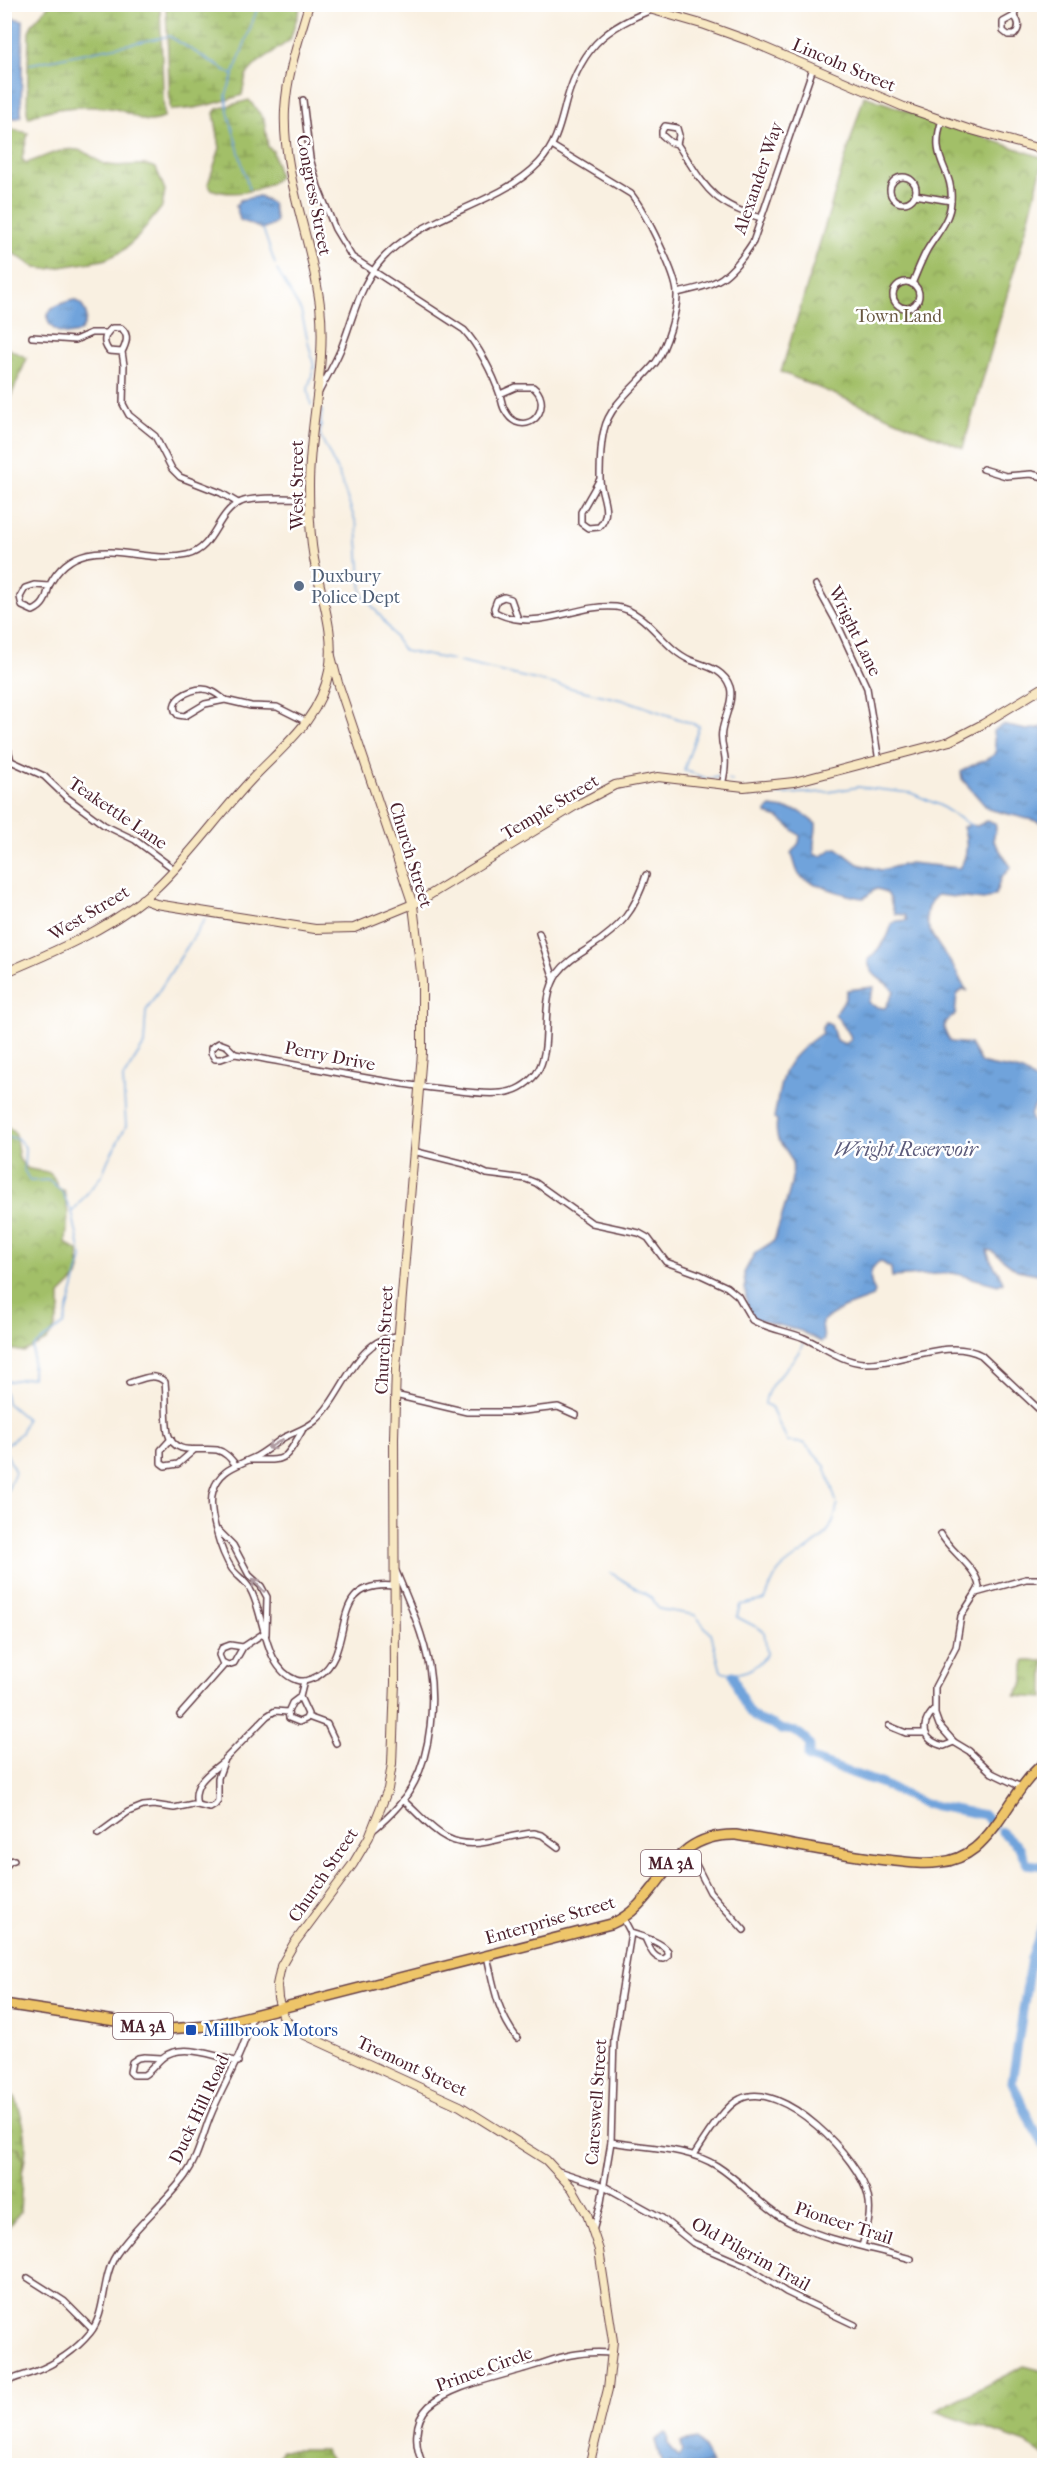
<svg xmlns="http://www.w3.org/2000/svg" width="1049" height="2470" viewBox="0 0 1049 2470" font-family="'IM FELL French Canon',serif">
	<defs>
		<pattern id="wetland-marsh" width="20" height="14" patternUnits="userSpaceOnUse" patternTransform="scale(1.5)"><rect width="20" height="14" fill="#a2bf67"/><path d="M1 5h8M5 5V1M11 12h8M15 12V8" fill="none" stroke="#869b55"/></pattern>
		<pattern id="park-crowns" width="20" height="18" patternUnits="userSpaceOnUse" patternTransform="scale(1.5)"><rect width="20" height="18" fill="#a2bf67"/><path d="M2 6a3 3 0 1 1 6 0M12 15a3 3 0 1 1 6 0" fill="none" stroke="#869b55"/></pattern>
		<pattern id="water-ripples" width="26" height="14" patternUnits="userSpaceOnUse" patternTransform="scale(1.5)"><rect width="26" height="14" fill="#6fa3db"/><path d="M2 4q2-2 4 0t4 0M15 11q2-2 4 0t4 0" fill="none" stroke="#5d84b2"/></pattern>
	</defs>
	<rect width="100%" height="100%" fill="#fff"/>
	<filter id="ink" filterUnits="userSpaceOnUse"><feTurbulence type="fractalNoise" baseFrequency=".0167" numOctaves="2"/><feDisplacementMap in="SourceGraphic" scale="12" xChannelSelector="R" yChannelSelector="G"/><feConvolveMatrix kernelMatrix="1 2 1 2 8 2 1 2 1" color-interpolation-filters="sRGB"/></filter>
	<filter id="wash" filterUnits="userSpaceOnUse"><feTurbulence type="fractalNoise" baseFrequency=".008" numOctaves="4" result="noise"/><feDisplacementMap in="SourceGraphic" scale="24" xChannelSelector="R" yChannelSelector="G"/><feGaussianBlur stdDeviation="1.35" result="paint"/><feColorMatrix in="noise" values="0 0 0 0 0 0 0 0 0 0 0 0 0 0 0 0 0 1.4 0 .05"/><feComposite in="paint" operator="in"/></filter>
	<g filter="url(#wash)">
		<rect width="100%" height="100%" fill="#f9f0e1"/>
		<g fill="url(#wetland-marsh)" stroke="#766f49" stroke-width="1.5">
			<path d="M50,4L160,5L164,117C144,128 134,113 116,109C95,105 47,106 29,118L27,112L29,31L33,23Z"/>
			<path d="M166,5V4L301,5L290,40L256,64L246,75L242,95C219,103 195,110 171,110L170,107Z"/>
			<path d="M249,100L264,119L268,147L273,151L279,177C262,192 232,197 211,189L208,184L220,148L214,113L217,109Z"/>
			<path d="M5,128L28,133L22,159L26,163C44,158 65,144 84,152C93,156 100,164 109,165C126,168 139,161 156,168L165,190L162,207L138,237L121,252L104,260L48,269L36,268L5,248Z"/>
			<path d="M5,2092L15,2097C32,2140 29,2169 5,2209Z"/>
			<polygon points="281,2450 324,2450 334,2465 274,2465"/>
		</g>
		<g fill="url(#park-crowns)" stroke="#766f49" stroke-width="1.5">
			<polygon points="864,96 1044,158 1028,222 963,448 781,372"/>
			<polygon points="5,347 27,358 5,410"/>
			<path d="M5,1124L15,1133L19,1159L26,1168C44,1174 51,1165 58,1188L64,1191L68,1213L66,1243L78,1251L80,1269L78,1277L60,1295V1310L54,1330L46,1341L24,1352L5,1348Z"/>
			<polygon points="1024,1661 1044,1661 1044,1698 1015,1696 1024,1682"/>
			<polygon points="5,2146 19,2148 23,2160 20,2212 5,2231"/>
			<polygon points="1024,2366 1044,2371 1044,2456 1026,2443 935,2411"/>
		</g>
		<g fill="url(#water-ripples)" stroke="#5c6183" stroke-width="1.5">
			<polygon points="12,18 23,20 21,116 18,118 5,118 5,21"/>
			<polygon points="259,196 272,203 276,220 274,224 262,229 240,220 236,206 240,200"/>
			<path d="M74,300L81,304L86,313C87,362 8,314 74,300Z"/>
			<path d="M1002,725L1027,730L1044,727V823L988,809L962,779L961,772C971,763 985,763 996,753L993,731Z"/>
			<path d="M771,807L799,811L816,824C817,835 811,845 815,855L822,856L832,849L837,848L858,864L881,870L910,863L959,868C968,858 968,840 963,827L971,825L977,826L987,821L995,823L996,828L993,840L1011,867L1001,878L995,895L984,900L937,895C909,919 943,948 956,971C960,978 962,986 968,991L964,989L957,994L955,1015L945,1022C943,1030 946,1035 951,1042L970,1044L981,1063C1009,1072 1020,1062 1043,1089C1042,1109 1014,1113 1044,1131V1275L1017,1270L992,1251L987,1250C989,1262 999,1270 1003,1282L998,1285L953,1273L892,1277L891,1268L880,1261C868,1269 869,1281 875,1292L873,1297L843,1308L825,1319L822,1323L824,1340L821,1342L801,1331L755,1319L747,1310L744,1273L755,1253L774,1241C779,1222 796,1181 792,1163C787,1143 773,1147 777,1120L774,1118C783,1071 781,1062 822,1033V1026L826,1022L831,1024L836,1040L845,1044L851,1040L850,1035L835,1014L845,999L847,990L874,987L868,1002C873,1007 878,1007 885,1008L894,991C884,979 870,978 868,960C878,949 890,939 891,924L896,921L907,920L905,915L895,914C888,901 894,892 876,889L864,898C853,898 807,883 800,876C795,870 795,860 791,853L799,843L800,836L779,818L766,814V811Z"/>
			<path d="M665,2433L667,2435L668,2445L678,2457L682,2451L680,2442L697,2439C699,2440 712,2463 712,2465H662L655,2440Z"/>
		</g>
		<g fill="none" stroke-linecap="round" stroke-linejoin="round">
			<g stroke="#6fa3db" stroke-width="1.5">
				<polyline points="30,64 169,36 233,75"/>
				<polyline points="249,189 228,112 226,95 259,4"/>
				<polyline points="263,229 275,264"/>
				<polyline points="277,270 301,311 314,367 308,389 311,405"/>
				<polyline points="322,410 320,435 338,472 357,526 362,594 382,618 404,651 453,660"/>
				<polyline points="459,662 631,702 699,726 684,770 708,779 718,777"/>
				<polyline points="728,779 732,781"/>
				<polyline points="737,794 742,796 829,792 858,787 911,793 939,805 972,826"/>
				<polyline points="4,1137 17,1138 25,1147 24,1170 30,1181 49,1180 61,1190 72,1212 82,1258 64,1324 33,1347 32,1377 4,1382"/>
				<polyline points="72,1212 102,1175 108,1160 126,1126 123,1078 144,1045 146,1011 205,919"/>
				<path d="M803,1344C795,1365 766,1381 765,1404L771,1407C775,1420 784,1429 787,1442L804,1443L825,1466L836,1501"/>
				<polyline points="4,1388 7,1403 26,1419 21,1433 4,1447"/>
				<polyline points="4,1448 15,1472 4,1499"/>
				<path d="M611,1573L652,1598L659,1609L695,1615L711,1634L721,1671C741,1677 755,1670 767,1654L764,1631L737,1617L740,1605L765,1600C769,1591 773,1577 780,1570C803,1548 834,1542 837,1505"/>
			</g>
			<g stroke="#6fa3db" stroke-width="9">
				<path d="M733,1675C737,1687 746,1715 759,1720C768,1724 773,1722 781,1730C793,1728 806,1735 810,1747L808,1756L809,1758L880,1783L925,1804L985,1815L993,1826"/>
				<polyline points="1002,1832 1019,1847 1027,1864 1044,1866"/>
				<polyline points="1044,1923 1031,1958 1012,2082 1031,2124 1044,2145"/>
			</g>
		</g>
	</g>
	<g filter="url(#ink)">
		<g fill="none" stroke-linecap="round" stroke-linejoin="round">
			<defs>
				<g id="minor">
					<path d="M1014,16L1003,22V31L1008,35H1014C1020,29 1020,22 1014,16L1017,4"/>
					<path d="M303,100L310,158L318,187L335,229L352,257L464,330C478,345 493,374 500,395C502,401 502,407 506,412C508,416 512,420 516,422C537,430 551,401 533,387H516L500,394"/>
					<path d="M677,144L670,142L662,135V131L665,126L677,128L679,135L677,144C705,185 709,203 761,218"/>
					<path d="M552,146L631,194C644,210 676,273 677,293C678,310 666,348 656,362C640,383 610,403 604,430C600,446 600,464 600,480C601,496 613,513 599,527L588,528L581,523V512L600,479"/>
					<circle cx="903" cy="190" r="13"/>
					<polyline points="915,195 951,201"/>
					<circle cx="906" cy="295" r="13"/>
					<path d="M912,284C917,272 921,261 927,250C937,233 950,221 951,201C954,168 928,161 942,120"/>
					<path d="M677,293C719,284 729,279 753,242L813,68"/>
					<polyline points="32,337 75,340 91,333 106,333"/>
					<path d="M122,352C126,344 130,335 121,328H112C104,335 102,342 109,351L122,352L124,365L123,404L129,415L155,436L172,469L180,477L221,493L238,503"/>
					<path d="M319,392C326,378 334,365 340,351C352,322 358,290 378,264C417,215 497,207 539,163C556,145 560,125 566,102C583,41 611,24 668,4"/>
					<polyline points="983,469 1006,476 1031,474 1044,477"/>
					<polyline points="816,585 838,625 867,688 879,761"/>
					<path d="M49,586C46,598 45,606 33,611L22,606L20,597L25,588L34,585L49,586C79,526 139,566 187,555C216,548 215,513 241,502C253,496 294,499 309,498"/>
					<path d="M518,619L511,599L504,597L497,600L494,608L495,612C536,634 575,603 616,607C648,611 662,648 690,660C705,666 724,669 730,687C734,700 724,718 722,731C720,741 724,749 725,758C726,767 724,777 722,785"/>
					<path d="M225,700C218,695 211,689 202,689C190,689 165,701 178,715L185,716L205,704L225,700L251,706L277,707L307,722"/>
					<polyline points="4,732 11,761 44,776 66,797 104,825 135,840 174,869"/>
					<polyline points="539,933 554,979"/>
					<polygon points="219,1043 227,1046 235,1054 221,1059 215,1059 211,1053 211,1048"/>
					<path d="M235,1054C304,1065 372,1082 442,1089C461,1091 482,1095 501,1093C515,1092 527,1085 536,1074C555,1047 537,1003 558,973C566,962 578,955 589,948C621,927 635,911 646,875"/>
					<path d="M413,1151L465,1164L487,1174L526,1179L536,1183L592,1223L639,1233L648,1238L666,1262L699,1274L727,1287L738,1296L752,1320C768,1329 787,1331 804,1338C824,1347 841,1361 863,1363C900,1365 947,1337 981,1355L1044,1414"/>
					<path d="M129,1383C142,1379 154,1372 165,1382C167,1399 165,1416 168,1433C174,1457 200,1447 217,1450C225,1452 230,1458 235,1464"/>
					<polyline points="395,1395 467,1412 515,1412 558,1407 576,1415"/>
					<polyline points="171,1439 161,1450 161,1463 165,1466 178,1464 194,1450"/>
					<path d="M251,1460C287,1460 283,1463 302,1431"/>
					<polyline points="219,1531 233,1545 249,1575 261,1586 267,1597 266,1634"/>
					<path d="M941,1534C950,1552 977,1567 979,1587L976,1593L1026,1579H1044"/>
					<path d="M394,1586C324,1579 358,1651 318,1676C311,1679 304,1683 296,1680C263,1668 265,1614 250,1589C246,1581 237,1576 232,1569C221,1553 207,1509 213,1491C220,1468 238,1466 257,1456C266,1451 274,1444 283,1438C294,1432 306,1429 315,1421C344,1396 355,1338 398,1336"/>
					<polyline points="976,1593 961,1616 956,1647 935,1687 935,1714 939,1725 954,1742 969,1751 992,1773 1023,1788"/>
					<polygon points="230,1645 243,1647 234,1663 228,1665 222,1662 219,1655 222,1648"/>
					<polyline points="243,1647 264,1633"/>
					<polyline points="300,1697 308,1714 306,1719 299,1722 289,1718 288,1712 292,1703 300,1697 304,1681"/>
					<path d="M934,1710C919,1726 923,1741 944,1746L954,1742"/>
					<polyline points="180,1715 225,1664"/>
					<polyline points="308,1717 327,1724 336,1743"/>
					<polyline points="889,1726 906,1733 925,1733"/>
					<path d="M403,1800C432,1826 445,1850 487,1842C503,1839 518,1834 534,1833L542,1835L558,1847"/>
					<path d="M197,1805C191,1784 209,1773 224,1761"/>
					<path d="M372,1831C388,1818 404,1803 414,1783C431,1751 435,1702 429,1666C423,1633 409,1602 396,1571"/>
					<polyline points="98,1834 128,1812 143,1806 154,1805 174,1808 193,1804 210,1808 215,1805 218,1801 218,1778 225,1759 267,1716 275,1711 288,1712"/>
					<polyline points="688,1849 710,1892 744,1930"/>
					<polyline points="4,1869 10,1861 14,1860"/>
					<path d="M631,1933C643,1937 660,1941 668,1951V1956L664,1959C652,1958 650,1948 645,1938"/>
					<path d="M487,1956C494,1987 497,2012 517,2038"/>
					<path d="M162,2058L144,2057L138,2058L132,2062L130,2072L133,2075H144C151,2071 155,2064 162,2058C181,2042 216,2056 238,2062"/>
					<path d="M611,2142C645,2148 687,2147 717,2166C744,2183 763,2210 793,2224C829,2241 872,2248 911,2259"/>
					<path d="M694,2155C704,2140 724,2106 740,2099C782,2078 860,2159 868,2196C872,2213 867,2230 862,2246"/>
					<polyline points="558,2171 604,2186 662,2218 693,2243 746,2266 786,2292 855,2325"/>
					<polyline points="593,2231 601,2202 611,2142 614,2038 631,1933 623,1918"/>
					<polyline points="28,2278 64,2301 92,2329"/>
					<path d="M4,2384C13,2377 23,2376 34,2372C55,2364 75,2351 90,2333C107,2312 101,2278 116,2255C135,2226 164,2204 185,2176C198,2158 202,2137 210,2117C224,2082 244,2054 252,2016"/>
					<path d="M424,2466C414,2448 413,2421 429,2406C451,2386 495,2378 523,2369C539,2365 555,2358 571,2355C585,2352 599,2352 613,2353"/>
				</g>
				<g id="secondary">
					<polyline points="632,4 705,25 747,40 904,107 968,129 1044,150"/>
					<polyline points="331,656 338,683 413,905 422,981 422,1053 396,1368 394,1438 395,1682 392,1764 388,1789 369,1837 353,1864 293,1945 281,1966 277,1985 278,1998 283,2016 294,2030 460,2106 546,2160 572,2188 587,2214 599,2250 613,2341 608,2389 589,2466"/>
					<polyline points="142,899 156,904 315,929 354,928 418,902 575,806 615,785 658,777 744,787 794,782 950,741 983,724 1044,687"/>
					<path d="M4,973C58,950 114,927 157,887C192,854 219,814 251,780C283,746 320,720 329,671C336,634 321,596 314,559C310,536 309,510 309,486C309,424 327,367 320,305C312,239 282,177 285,110C287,73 299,39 309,4"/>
				</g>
				<path id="primary" d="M4,2004L168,2029L208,2026L246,2017L611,1924C664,1902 664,1833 736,1835C786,1843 836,1854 886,1860C904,1862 923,1865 941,1862C954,1861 965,1856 975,1848C1003,1824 1016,1786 1044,1763"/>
			</defs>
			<use href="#minor" stroke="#643e46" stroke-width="8"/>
			<use href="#secondary" stroke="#643e46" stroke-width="10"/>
			<use href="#primary" stroke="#643e46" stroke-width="12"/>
			<use href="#minor" stroke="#fff" stroke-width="5"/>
			<use href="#secondary" stroke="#f8e8c3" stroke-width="8"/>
			<use href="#primary" stroke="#eec569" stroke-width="9"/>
		</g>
		<defs><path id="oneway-shaft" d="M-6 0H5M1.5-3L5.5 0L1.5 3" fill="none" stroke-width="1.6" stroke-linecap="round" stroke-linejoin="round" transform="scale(1.5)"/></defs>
		<g stroke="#ae9aa0">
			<use href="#oneway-shaft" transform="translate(275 1444) rotate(148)"/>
			<use href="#oneway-shaft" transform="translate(258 1585) rotate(-133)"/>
		</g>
	</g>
	<circle fill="#5c6f8a" stroke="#fff" stroke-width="2" cx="299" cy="586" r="6"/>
	<rect fill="#1a4fb4" stroke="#fff" stroke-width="2" x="185" y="2024" width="12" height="12" rx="3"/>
	<g text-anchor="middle" stroke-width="5" stroke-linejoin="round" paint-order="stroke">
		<g fill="#fff" stroke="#80626b" stroke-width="1.5">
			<rect x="641" y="1850" width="60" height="26" rx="4.5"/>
			<rect x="113" y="2013" width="60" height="26" rx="4.5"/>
		</g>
		<g font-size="16" font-weight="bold" fill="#4a1f2b">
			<text x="671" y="1869">MA 3A</text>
			<text x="143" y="2032">MA 3A</text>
		</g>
		<g font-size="18" fill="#4a1f2b" stroke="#fff">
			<text transform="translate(844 65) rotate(23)" y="6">Lincoln Street</text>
			<text transform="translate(758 178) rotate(-71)" y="6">Alexander Way</text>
			<text transform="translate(314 195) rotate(79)" y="6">Congress Street</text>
			<text transform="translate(297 485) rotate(-90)" y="6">West Street</text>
			<text transform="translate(855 631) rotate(64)" y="6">Wright Lane</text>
			<text transform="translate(550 807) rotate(-31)" y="6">Temple Street</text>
			<text transform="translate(118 813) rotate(34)" y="6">Teakettle Lane</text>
			<text transform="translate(411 855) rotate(73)" y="6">Church Street</text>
			<text transform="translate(89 913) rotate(-31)" y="6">West Street</text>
			<text transform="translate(330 1056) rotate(11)" y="6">Perry Drive</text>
			<text transform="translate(384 1340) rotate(-87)" y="6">Church Street</text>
			<text transform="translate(323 1875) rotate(-56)" y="6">Church Street</text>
			<text transform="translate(550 1920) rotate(-16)" y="6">Enterprise Street</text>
			<text transform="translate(412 2066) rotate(25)" y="6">Tremont Street</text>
			<text transform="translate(596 2102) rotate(-86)" y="6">Careswell Street</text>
			<text transform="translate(199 2109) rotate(-65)" y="6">Duck Hill Road</text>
			<text transform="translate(844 2223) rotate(18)" y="6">Pioneer Trail</text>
			<text transform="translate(751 2254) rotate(29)" y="6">Old Pilgrim Trail</text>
			<text transform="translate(484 2369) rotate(-20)" y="6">Prince Circle</text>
		</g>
		<g font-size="18" fill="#695740" stroke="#fff">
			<text x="899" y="322">Town Land</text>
		</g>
		<g font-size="18" fill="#4e5e75" stroke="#fff" text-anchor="start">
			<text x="311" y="582">Duxbury<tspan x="311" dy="21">Police Dept</tspan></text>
		</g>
		<g font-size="18" fill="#164399" stroke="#fff" text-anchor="start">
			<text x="203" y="2036">Millbrook Motors</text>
		</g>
		<g font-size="20" font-style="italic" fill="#5b5a7a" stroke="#fff">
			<text x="906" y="1156">Wright Reservoir</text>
		</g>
	</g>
	<rect width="1049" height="2470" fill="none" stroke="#fff" stroke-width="24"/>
</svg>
